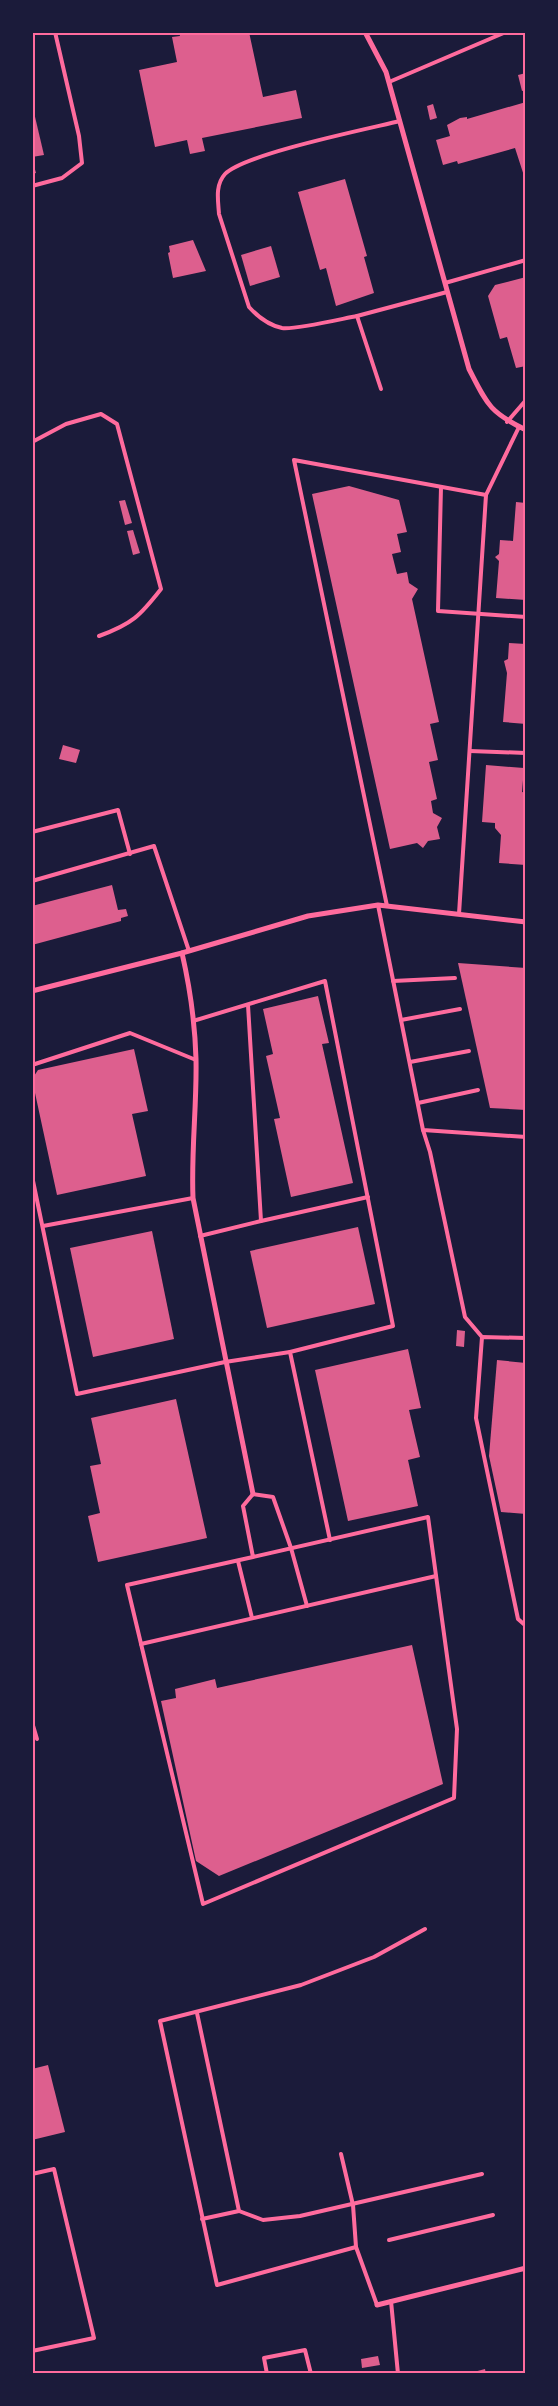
<svg xmlns="http://www.w3.org/2000/svg" width="558" height="2406" viewBox="0 0 558 2406" font-family="Raleway,sans-serif">
	<rect width="100%" height="100%" fill="#1b1b3a"/>
	<g fill="#dd5f8e">
		<polygon points="179,32 249,32 263,97 296,90 302,118 202,138 205,151 190,154 187,140 155,147 139,70 177,62 172,37 180,36"/>
		<polygon points="526,73 526,90 522,91 518,75"/>
		<polygon points="526,102 526,182 515,148 458,164 457,161 443,165 436,140 450,136 447,125 460,118 467,117 467,119"/>
		<polygon points="32,104 44,155 32,157"/>
		<polygon points="433,104 437,118 430,120 427,106"/>
		<polygon points="32,159 36,173 32,174"/>
		<polygon points="345,179 367,256 364,257 374,293 336,306 326,268 320,270 298,192"/>
		<polygon points="193,240 206,271 173,278 168,253 170,252 169,246"/>
		<polygon points="271,246 280,277 250,286 241,255"/>
		<polygon points="526,277 526,366 516,368 507,337 500,339 488,296 495,285"/>
		<polygon points="349,486 399,500 407,532 397,534 401,552 392,554 397,574 407,572 409,583 418,589 412,599 439,722 430,724 438,760 429,762 437,799 431,801 433,813 442,818 437,827 440,839 428,841 423,848 417,843 390,849 312,494"/>
		<polygon points="125,500 132,523 125,525 119,501"/>
		<polygon points="516,502 526,503 526,600 496,598 499,561 495,557 499,554 500,540 513,541"/>
		<polygon points="133,530 140,553 133,555 127,531"/>
		<polygon points="509,643 526,644 526,724 503,722 507,673 504,661 508,659"/>
		<polygon points="63,745 80,750 76,763 59,759"/>
		<polygon points="486,765 524,768 522,792 526,793 526,865 499,863 501,835 495,828 495,823 482,822"/>
		<polygon points="112,885 118,910 126,909 128,916 121,918 121,921 32,945 32,906"/>
		<polygon points="458,963 526,968 526,1110 490,1108"/>
		<polygon points="318,996 329,1043 322,1044 353,1183 291,1197 274,1119 280,1118 266,1056 273,1054 263,1009"/>
		<polygon points="134,1049 148,1111 132,1114 146,1176 57,1195 32,1079 38,1070"/>
		<polygon points="358,1227 375,1304 267,1328 250,1251"/>
		<polygon points="152,1231 174,1339 93,1357 70,1248"/>
		<polygon points="457,1330 465,1331 464,1347 456,1346"/>
		<polygon points="408,1349 421,1408 409,1410 420,1457 408,1460 418,1506 348,1521 315,1370"/>
		<polygon points="497,1360 526,1363 526,1514 501,1512 489,1456"/>
		<polygon points="176,1399 207,1538 98,1562 88,1516 100,1513 90,1466 101,1464 91,1418"/>
		<polygon points="412,1645 443,1784 219,1876 196,1861 161,1701 176,1698 175,1689 215,1679 217,1688"/>
		<polygon points="48,2065 65,2132 32,2140 32,2069"/>
		<polygon points="378,2356 380,2365 362,2368 361,2359"/>
		<polygon points="485,2369 486,2374 470,2374 470,2373"/>
	</g>
	<g fill="none" stroke-linecap="round" stroke-linejoin="round">
		<g stroke="#ff6b9d" stroke-width="4">
			<polyline points="389,82 506,32"/>
			<polyline points="32,186 62,178 82,163 79,136 55,32"/>
			<polyline points="445,283 526,260"/>
			<path d="M357,316C341,319 295,330 282,328C268,325 258,317 249,307L219,214C218,200 215,185 225,174C244,154 367,129 400,121"/>
			<polyline points="381,389 357,316 447,292"/>
			<polyline points="507,422 526,400"/>
			<path d="M34,441L66,424L101,414L117,424L161,589C140,616 132,624 99,636"/>
			<polyline points="441,487 438,611 526,617"/>
			<polyline points="470,751 526,753"/>
			<polyline points="32,832 118,810 130,854"/>
			<polyline points="32,881 154,846 189,951"/>
			<polyline points="378,905 423,1130 526,1137"/>
			<polyline points="387,906 294,460 486,495"/>
			<polyline points="459,914 486,495 519,427"/>
			<polyline points="393,981 455,978"/>
			<polyline points="401,1020 460,1009"/>
			<polyline points="193,1021 325,981 393,1326 290,1352 330,1540"/>
			<polyline points="410,1062 469,1051"/>
			<polyline points="32,1065 130,1033 196,1060"/>
			<polyline points="418,1103 478,1090"/>
			<polyline points="423,1130 430,1152 465,1317 482,1337"/>
			<polyline points="32,1176 77,1394 225,1362 290,1352"/>
			<polyline points="261,1221 368,1197"/>
			<polyline points="43,1226 193,1198"/>
			<polyline points="200,1236 261,1221 248,1005"/>
			<polyline points="526,1338 482,1337 476,1418 518,1619 526,1626"/>
			<polyline points="253,1557 428,1517 457,1729 454,1798 203,1904 127,1585 253,1557 243,1506 253,1494 273,1497 291,1548 307,1606"/>
			<polyline points="238,1561 252,1618"/>
			<polyline points="141,1644 436,1576"/>
			<polyline points="32,1722 37,1739"/>
			<polyline points="197,2013 239,2211 263,2220 300,2216 482,2174"/>
			<polyline points="341,2154 353,2205 356,2247 217,2285 160,2021 301,1985 374,1957 425,1929"/>
			<polyline points="32,2174 54,2169 94,2338 32,2351"/>
			<polyline points="202,2219 239,2211"/>
			<polyline points="389,2240 493,2215"/>
			<polyline points="356,2247 377,2305"/>
			<polyline points="391,2301 398,2374"/>
			<polyline points="267,2374 264,2358 305,2350 311,2374"/>
		</g>
		<g stroke="#ff6b9d" stroke-width="5">
			<path d="M365,32L386,72L469,369C487,404 489,412 526,430"/>
			<path d="M182,953C190,988 195,1023 196,1059C197,1105 191,1151 193,1198L253,1494"/>
			<polyline points="32,991 182,953 308,916 378,905 526,922"/>
			<polyline points="377,2305 526,2268"/>
		</g>
	</g>
	<rect width="558" height="2406" fill="none" stroke="#1b1b3a" stroke-width="68"/>
	<rect x="34" y="34" width="490" height="2338" fill="none" stroke="#ff6b9d" stroke-width="2"/>
</svg>
